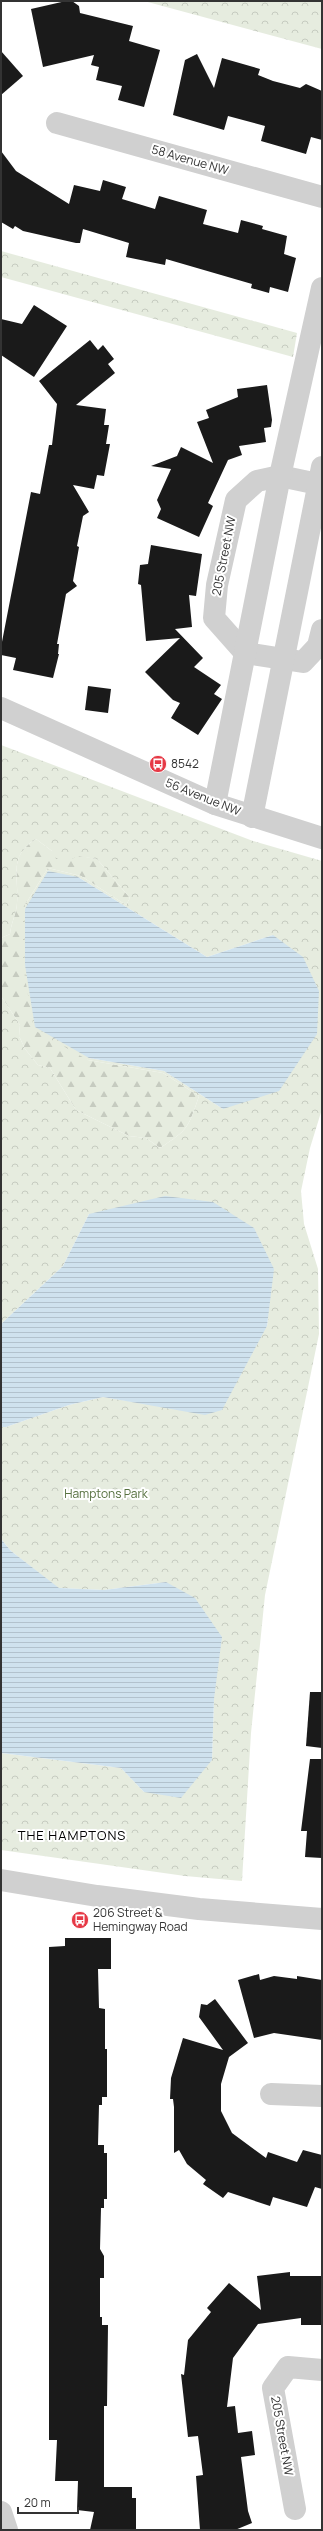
<svg xmlns="http://www.w3.org/2000/svg" width="323" height="2531" viewBox="0 0 323 2531" font-family="Manrope,sans-serif">
	<defs>
		<pattern id="forest-firs" width="22" height="20" patternUnits="userSpaceOnUse"><rect width="22" height="20" fill="#e6ecdf"/><path d="M5 1l3.5 6h-7zM16 11l3.5 6h-7z" fill="#c6cbc0"/></pattern>
		<pattern id="park-crowns" width="20" height="18" patternUnits="userSpaceOnUse"><rect width="20" height="18" fill="#e6ecdf"/><path d="M2 6a3 3 0 1 1 6 0M12 15a3 3 0 1 1 6 0" fill="none" stroke="#c6cbc0"/></pattern>
		<pattern id="water-rules" width="6" height="5" patternUnits="userSpaceOnUse"><rect width="6" height="5" fill="#cfe2ee"/><path d="M0 2.5h6" fill="none" stroke="#b2c2cd"/></pattern>
	</defs>
	<rect width="100%" height="100%" fill="#fff"/>
	<path fill="url(#forest-firs)" d="M36,839L52,851L97,859L130,898L126,905L81,876L48,868L25,905L23,966L88,1060L163,1073L199,1096C188,1128 189,1129 160,1148L146,1138L129,1136L76,1110L50,1068L38,1065L25,1049L19,1036L20,1025L1,996V938L10,934C11,923 17,912 17,903C19,876 8,856 36,839Z"/>
	<g fill="url(#park-crowns)" fill-rule="evenodd">
		<polygon points="144,1 322,1 322,49"/>
		<polygon points="1,251 297,333 293,357 1,277"/>
		<path d="M1,745L253,841L322,861V1109L310,1148L301,1191L304,1224L318,1269L319,1334L265,1595L251,1733L242,1881L185,1876L1,1850V1753L121,1768L144,1792L212,1760L214,1699L166,1582L104,1590L58,1588L11,1551L1,1539V1427H6L69,1405L103,1397L140,1403L267,1326L268,1318L89,1214L63,1266L1,1324V996L20,1025L19,1036L25,1049L38,1065L50,1068L76,1110L129,1136L146,1138L160,1148C189,1129 188,1128 199,1096L163,1073L88,1060L34,1030L23,966V918L25,905L48,868L81,876L126,905L130,898L97,859L77,856L72,859H56L52,851L36,839C8,856 19,877 17,903C17,912 11,923 10,934L1,938ZM78,877L207,957L273,935L223,1109L164,1071L89,1058Z"/>
	</g>
	<g fill="url(#water-rules)">
		<polygon points="48,871 78,877 207,957 273,935 303,957 319,991 317,1034 279,1091 223,1109 164,1071 89,1058 35,1027 25,965 25,909"/>
		<polygon points="165,1196 213,1202 254,1228 274,1269 267,1326 222,1410 205,1415 103,1397 69,1405 6,1427 1,1427 1,1324 63,1266 89,1214"/>
		<polygon points="1,1539 11,1551 59,1588 104,1590 166,1582 195,1598 222,1637 214,1699 212,1760 181,1798 144,1792 121,1768 1,1753"/>
	</g>
	<g fill="#1a1a1a">
		<polygon points="66,1 72,1 79,6 80,13 133,26 129,41 160,50 144,107 118,100 122,86 96,80 99,67 91,65 94,55 43,67 31,9"/>
		<polygon points="1,51 23,76 1,95"/>
		<polygon points="197,54 214,88 222,58 260,69 258,75 273,81 300,88 306,84 322,91 322,140 311,137 306,154 261,141 265,126 228,116 224,130 173,115 185,60"/>
		<polygon points="1,151 16,171 69,204 74,185 100,191 103,180 126,187 122,199 155,209 159,196 207,210 203,224 238,233 241,220 263,226 262,229 287,236 284,254 296,258 288,292 270,287 269,293 251,288 252,284 166,259 165,265 126,257 129,243 83,229 80,243 76,243 23,231 15,226 13,229 1,222"/>
		<polygon points="34,305 67,326 34,377 1,355 1,319 22,324"/>
		<polygon points="90,340 98,350 103,345 114,359 108,364 115,373 76,405 106,409 104,425 109,425 106,444 110,444 104,476 97,475 94,489 73,485 89,512 83,516 77,546 79,547 73,581 77,586 66,594 57,644 59,644 58,654 59,654 53,678 13,670 16,658 1,655 1,647 31,492 40,494 49,445 52,445 57,404 39,381"/>
		<polygon points="267,385 272,420 271,427 264,428 266,442 239,446 242,455 228,460 208,503 213,506 199,537 157,518 161,509 157,500 171,469 151,466 177,456 181,447 213,463 197,422 209,418 206,410 238,397 237,389"/>
		<polygon points="151,545 202,554 196,596 189,595 192,627 175,629 203,658 194,667 221,685 214,694 222,699 198,735 171,718 180,703 173,700 145,672 180,638 146,641 141,585 138,584 140,565 148,564"/>
		<polygon points="88,686 111,689 108,713 85,710"/>
		<polygon points="310,1692 322,1692 322,1748 306,1746"/>
		<polygon points="310,1759 322,1759 322,1858 305,1857 307,1831 301,1831"/>
		<polygon points="65,1938 111,1938 111,1969 98,1969 99,2008 105,2009 105,2049 107,2049 107,2097 102,2097 102,2105 99,2105 98,2145 104,2145 104,2153 107,2153 107,2199 104,2199 104,2208 101,2208 100,2249 104,2256 104,2278 100,2278 100,2317 102,2317 102,2325 108,2325 107,2406 104,2406 104,2487 132,2487 132,2498 136,2498 136,2530 90,2530 94,2512 77,2510 78,2481 55,2481 57,2440 49,2440 49,1947 65,1946"/>
		<polygon points="259,1974 260,1980 274,1976 297,1979 297,1976 322,1980 322,2040 274,2033 254,2038 238,1980"/>
		<polygon points="215,1999 248,2043 229,2057 221,2084 221,2111 232,2133 266,2158 268,2152 297,2162 303,2150 322,2155 322,2189 315,2187 307,2207 273,2197 270,2206 228,2192 223,2198 203,2184 206,2180 187,2164 179,2150 174,2153 174,2107 173,2099 170,2099 171,2078 183,2038 223,2050 199,2017 201,2004 207,2005"/>
		<polygon points="290,2272 290,2276 322,2276 322,2325 301,2325 301,2318 258,2324 233,2358 227,2407 235,2406 238,2433 252,2431 255,2455 241,2457 248,2511 252,2523 235,2530 200,2530 196,2476 203,2475 198,2436 188,2437 181,2374 184,2375 188,2340 211,2312 207,2308 229,2283 261,2310 257,2276"/>
	</g>
	<g fill="none" stroke-linecap="round" stroke-linejoin="round">
		<g stroke="#d0d0d0" stroke-width="22">
			<polyline points="57,123 322,197"/>
			<polyline points="322,486 318,484 280,476 257,481 236,500 217,585 214,618 245,653 303,662 318,646 322,630"/>
			<polyline points="1,708 215,804 322,838"/>
			<polyline points="215,804 280,476 322,288"/>
			<polyline points="252,817 322,467"/>
			<polyline points="1,1880 97,1896 199,1909 322,1919"/>
			<polyline points="271,2094 322,2096"/>
			<polyline points="295,2509 273,2388 288,2367 322,2370"/>
			<polyline points="1,2512 7,2530"/>
		</g>
	</g>
	<defs>
		<symbol id="bus-disc" viewBox="-11 -11 22 22"><circle r="9.5" fill="#e63946" stroke="#fff"/><path d="M-5-6H5V4H4V6H2V4H-2V6H-4V4H-5ZM-3.5-4V0h7V-4ZM-3.5 1.2v1.5H-2V1.2ZM2 1.2v1.5H3.5V1.2Z" fill="#fff"/></symbol>
	</defs>
	<g fill-rule="evenodd">
		<use href="#bus-disc" x="148" y="754" width="20" height="20"/>
		<use href="#bus-disc" x="70" y="1910" width="20" height="20"/>
	</g>
	<g text-anchor="middle" stroke-width="4" stroke-linejoin="round" paint-order="stroke">
		<g font-size="12" fill="#333" stroke="#fff">
			<text transform="translate(190 160) rotate(16)" y="4">58 Avenue NW</text>
			<text transform="translate(224 556) rotate(-79)" y="4">205 Street NW</text>
			<text transform="translate(203 797) rotate(22)" y="4">56 Avenue NW</text>
			<text transform="translate(282 2436) rotate(80)" y="4">205 Street NW</text>
		</g>
		<g font-size="12" fill="#333" stroke="#fff" text-anchor="start">
			<text x="171" y="768">8542</text>
			<text x="93" y="1917">206 Street &amp;<tspan x="93" dy="14">Hemingway Road</tspan></text>
		</g>
		<g font-size="12" fill="#56703f" stroke="#fff">
			<text x="106" y="1498">Hamptons Park</text>
		</g>
		<g font-size="13" letter-spacing="1" fill="#000" stroke="#fff">
			<text x="72" y="1840">THE HAMPTONS</text>
		</g>
	</g>
	<rect width="323" height="2531" fill="none" stroke="#333333" stroke-width="4"/>
	<path d="M18 2507v6h60v-6" fill="none" stroke="#333333" stroke-width="2"/>
	<text x="24" y="2507" font-size="12" fill="#333333" stroke="#ffffff" stroke-width="3" paint-order="stroke">20 m</text>
</svg>
